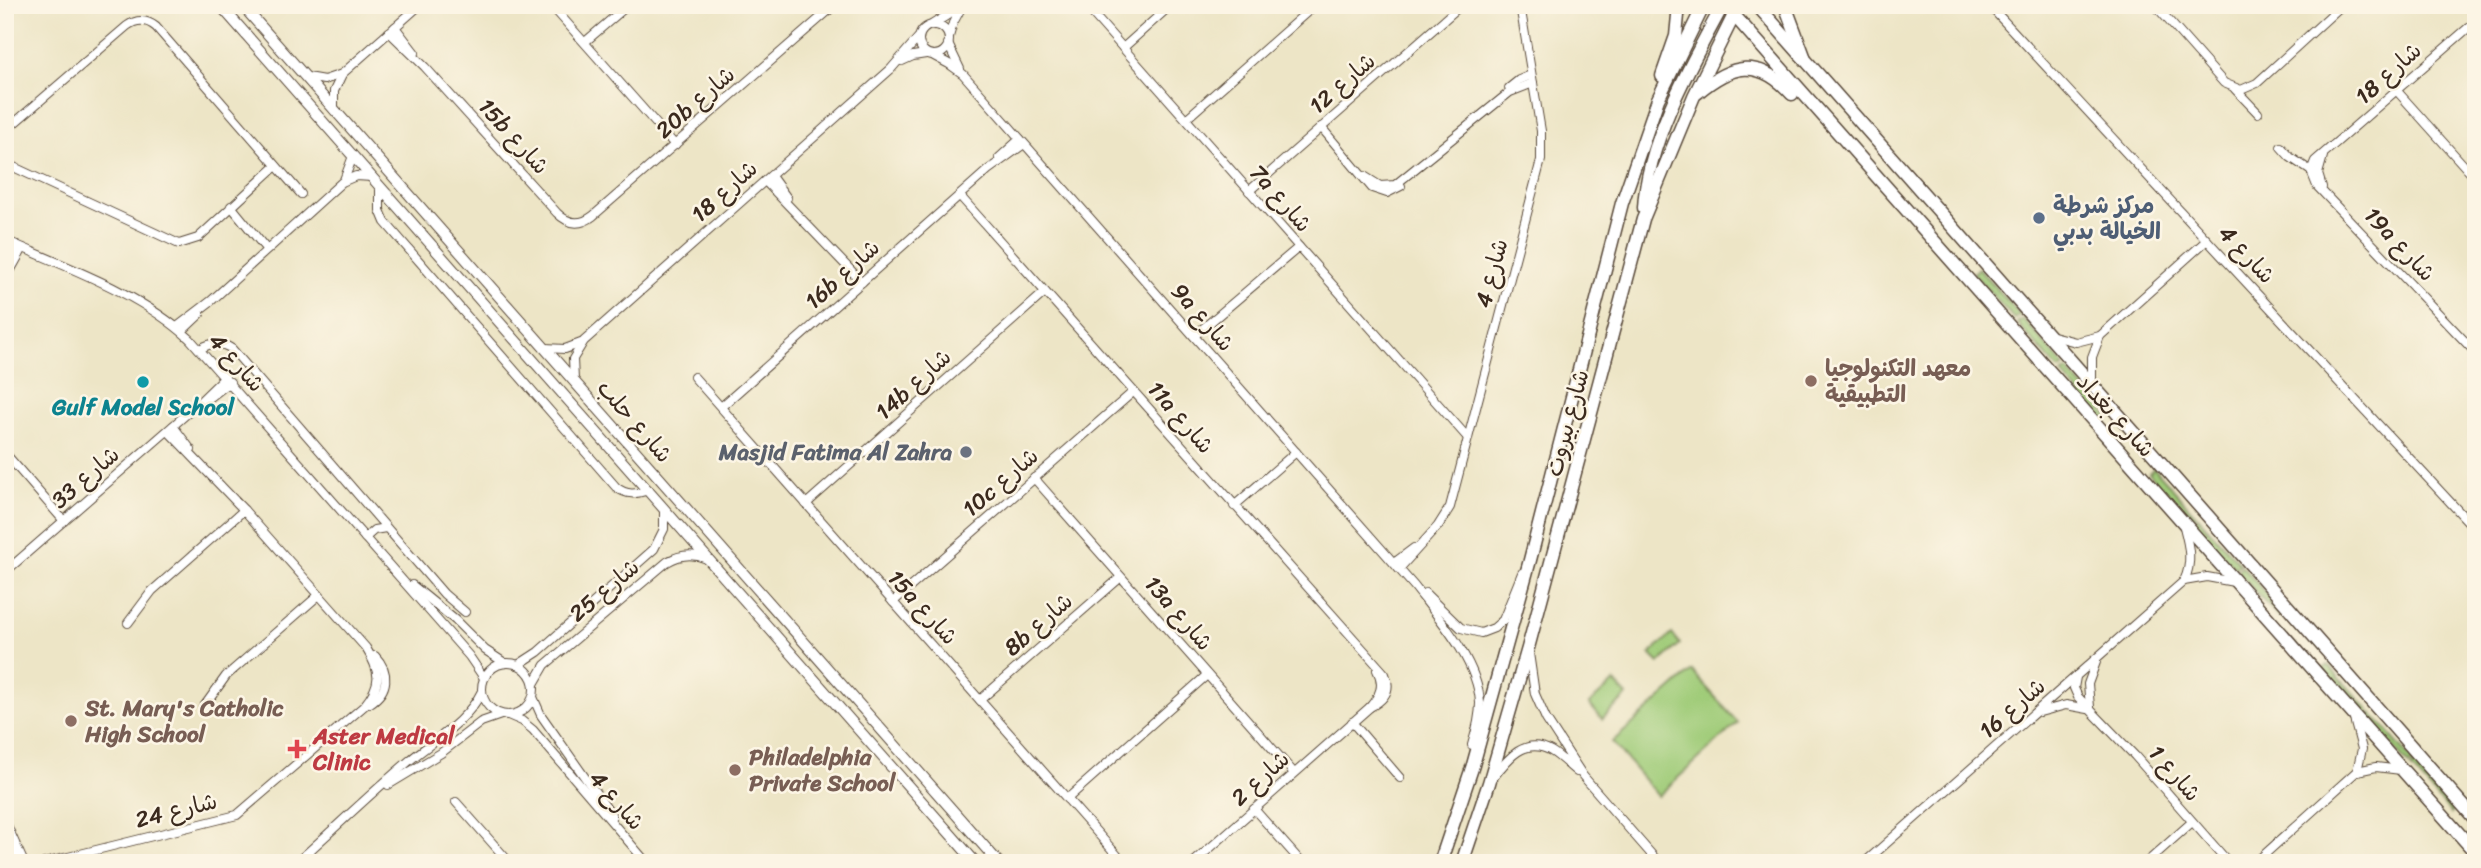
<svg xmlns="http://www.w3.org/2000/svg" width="2481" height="868" viewBox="0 0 2481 868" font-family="Sriracha,'Playpen Sans Arabic',sans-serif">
	<rect width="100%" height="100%" fill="#fcf5e5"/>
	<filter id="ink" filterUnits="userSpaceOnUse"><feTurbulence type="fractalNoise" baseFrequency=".0143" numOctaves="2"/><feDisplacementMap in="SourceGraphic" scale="14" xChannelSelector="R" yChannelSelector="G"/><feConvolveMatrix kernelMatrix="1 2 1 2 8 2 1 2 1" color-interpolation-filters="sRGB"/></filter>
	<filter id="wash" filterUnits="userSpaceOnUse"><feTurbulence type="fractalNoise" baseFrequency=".00686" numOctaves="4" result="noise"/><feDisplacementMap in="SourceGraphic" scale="28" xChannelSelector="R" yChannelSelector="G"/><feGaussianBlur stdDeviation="1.57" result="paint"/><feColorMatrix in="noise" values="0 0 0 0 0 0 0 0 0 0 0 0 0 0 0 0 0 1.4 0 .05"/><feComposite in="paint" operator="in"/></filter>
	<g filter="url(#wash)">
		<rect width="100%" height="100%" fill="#ede5c6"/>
		<g fill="#a0cc79" stroke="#6e7b4c" stroke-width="2">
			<polygon points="1978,268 2020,315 2014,319 1973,273"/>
			<polygon points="2023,319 2064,366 2059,370 2017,323"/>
			<polygon points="2067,370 2109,417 2103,421 2062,374"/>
			<polygon points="2154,468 2196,515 2191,519 2149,473"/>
			<polygon points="2198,517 2240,564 2235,568 2193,522"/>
			<polygon points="2242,566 2282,613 2278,617 2237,571"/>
			<polygon points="1672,634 1680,644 1659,663 1650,654"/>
			<polygon points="2328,665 2369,711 2365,716 2323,669"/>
			<polygon points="1692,671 1738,723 1658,796 1612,742"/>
			<polygon points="1614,682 1627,696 1602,719 1589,704"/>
			<polygon points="2372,714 2413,761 2409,765 2367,718"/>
			<polygon points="2415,763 2455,809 2451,813 2411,768"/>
		</g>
	</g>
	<g filter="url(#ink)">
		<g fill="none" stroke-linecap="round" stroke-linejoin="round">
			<defs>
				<g id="minor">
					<polyline points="551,5 675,145"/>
					<polyline points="1085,5 1468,438"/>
					<polyline points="1989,5 2476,530"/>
					<polyline points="2155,5 2224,83 2241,90 2257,83 2342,5"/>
					<polyline points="2476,21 2315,161 2311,171 2317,186 2476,353"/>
					<polyline points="933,24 964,5"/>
					<circle cx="934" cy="40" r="15"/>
					<polyline points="395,27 415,53"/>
					<path d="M389,32L425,67L557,213C568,224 580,226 593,216L835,5"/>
					<polyline points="949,37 953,23 960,10"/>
					<polyline points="585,42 628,5"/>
					<polyline points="948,44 960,69"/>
					<polyline points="1123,48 1171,5"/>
					<path d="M934,56L949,64L963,74L1414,586C1438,617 1478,661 1480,703C1480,717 1476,732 1472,745"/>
					<polyline points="902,61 913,56 926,54"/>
					<polyline points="307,77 324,80 342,74 420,5"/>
					<polyline points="1509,88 1519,80 1531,75"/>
					<polyline points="2235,89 2258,113"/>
					<polyline points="2397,91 2476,179"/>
					<polyline points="334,110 334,91 342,74"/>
					<polyline points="1186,119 1315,5"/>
					<polyline points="1321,127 1372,188 1387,193 1401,186"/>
					<path d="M5,131L127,26C137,19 146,19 156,27L301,194"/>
					<polyline points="2281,147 2290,157 2311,171"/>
					<polyline points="999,158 1020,139"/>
					<polyline points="5,163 179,244 198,238 276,166"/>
					<polyline points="771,176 787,198"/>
					<polyline points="1364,176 1380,186 1395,185 1510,92 1533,83"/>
					<polyline points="344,180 353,156"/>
					<polyline points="765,181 862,282"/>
					<path d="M380,187V210L385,222L616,487C627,496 636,494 649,490"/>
					<polyline points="2322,187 2318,174 2323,156"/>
					<polyline points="1249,191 1461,5"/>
					<path d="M960,196L1385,674C1392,690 1384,700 1370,707"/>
					<polyline points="231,206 267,250"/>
					<path d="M5,240C68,268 139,292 190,339L469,656L484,678"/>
					<polyline points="7,268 17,245"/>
					<polyline points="5,280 23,248"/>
					<polyline points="177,327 211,301 342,182 356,176 372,177"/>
					<polyline points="182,331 200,314"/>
					<polyline points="2049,335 2076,342 2100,336"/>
					<polyline points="1194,336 1299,247"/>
					<polyline points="545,348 565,349 581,343"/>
					<path d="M200,349C211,342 221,342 232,349L444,594L465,612"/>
					<polyline points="694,377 1124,863"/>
					<polyline points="574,380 573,359 584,341 891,69 918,38"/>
					<polyline points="2092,383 2092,357 2100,336 2207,240"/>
					<polyline points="204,402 230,382"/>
					<polyline points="721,407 988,170 1024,144"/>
					<polyline points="173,426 191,450"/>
					<polyline points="5,453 64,521"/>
					<polyline points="1034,478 1294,773"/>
					<polyline points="806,504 1045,292"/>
					<polyline points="1234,506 1296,452"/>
					<path d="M2184,527C2189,546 2193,562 2184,581"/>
					<polyline points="365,538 374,530 386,528"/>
					<polyline points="1394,563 1414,548"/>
					<polyline points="1399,569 1438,526 1450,507 1541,160 1541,131 1520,5"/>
					<polyline points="5,572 190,411 225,377"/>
					<polyline points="412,585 455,620 485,650 505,663"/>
					<polyline points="1425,593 1461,628 1481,633 1494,628 1503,620 1522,573"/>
					<polyline points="893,602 1133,392"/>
					<polyline points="128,623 152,591 244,510"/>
					<polyline points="1529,653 1535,694 1546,719 1583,776 1659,863"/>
					<circle cx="508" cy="689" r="26"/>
					<polyline points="518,665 538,652 654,549 664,529 664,510"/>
					<polyline points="2076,677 2074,688 2078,697 2135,756 2229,863"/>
					<path d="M534,684L545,665L667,562C680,554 693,553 707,559"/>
					<polyline points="533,697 541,715 612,816"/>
					<polyline points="980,700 1121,577"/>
					<path d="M370,703C389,691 390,672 375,656"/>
					<polyline points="2090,707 2088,684 2096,662"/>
					<polyline points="203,708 226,676 319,595"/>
					<polyline points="2040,712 2066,705 2088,709"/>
					<polyline points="508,715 522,721 533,730 647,863"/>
					<polyline points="2354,719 2362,749 2357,771"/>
					<polyline points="1352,722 1400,778"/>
					<path d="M1493,778C1507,759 1525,736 1551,751C1561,757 1569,766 1577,772"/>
					<polyline points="388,785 441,753 481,722 501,715"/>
					<polyline points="1067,799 1207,675"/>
					<polyline points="456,802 510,863"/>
					<polyline points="1254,809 1302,863"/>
					<polyline points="5,821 24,863"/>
					<polyline points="12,845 17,863"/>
					<path d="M44,863L237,815L364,706C382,684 381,672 366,648L244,510L168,431"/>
					<path d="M296,863C334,829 370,794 409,761C434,740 467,722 482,691"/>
					<path d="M1193,863L1370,707C1380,695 1385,685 1377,670"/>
					<polyline points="1864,863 2184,581 2207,577 2234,582"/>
					<polyline points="2146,863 2192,822"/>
					<polyline points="2255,863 2357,771 2376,767 2401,770"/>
				</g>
				<g id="tertiary">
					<polyline points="220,5 976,863"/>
					<polyline points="242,5 999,863"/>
				</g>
				<g id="primary">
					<polyline points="1725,5 2476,853"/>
					<polyline points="1757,5 2476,820"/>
					<polyline points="1785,5 1804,56"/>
					<polyline points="1662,76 1676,36 1679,5"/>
					<path d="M1697,93C1731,64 1759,57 1792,94"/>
					<path d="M1644,208C1647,141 1691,64 1723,5"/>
					<polyline points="1440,863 1473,765 1530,560 1622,203 1658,99 1704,5"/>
					<polyline points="1462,863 1489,783 1528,648 1643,219 1694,96 1739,5"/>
				</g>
			</defs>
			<use href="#minor" stroke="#564637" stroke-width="10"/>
			<use href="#tertiary" stroke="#564637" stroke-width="12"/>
			<use href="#primary" stroke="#564637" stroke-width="15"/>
			<use href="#minor" stroke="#fff" stroke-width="8"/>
			<use href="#tertiary" stroke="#fff" stroke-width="10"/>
			<use href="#primary" stroke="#fff" stroke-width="12"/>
		</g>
	</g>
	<circle fill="#5c6f8a" stroke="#fcf5e5" stroke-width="2.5" cx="2039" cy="218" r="7"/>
	<g fill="#8d6e63" stroke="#fcf5e5" stroke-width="2.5">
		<circle cx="1811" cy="381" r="7"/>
		<circle cx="71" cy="721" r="7"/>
		<circle cx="735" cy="770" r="7"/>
	</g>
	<circle fill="#0f9aa8" stroke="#fcf5e5" stroke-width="2.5" cx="143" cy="382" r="7"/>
	<circle fill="#6b7280" stroke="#fcf5e5" stroke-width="2.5" cx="966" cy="452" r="7"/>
	<path fill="#e0444e" stroke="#fcf5e5" stroke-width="2.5" d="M293.5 738.5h7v7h7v7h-7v7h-7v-7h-7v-7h7z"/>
	<g text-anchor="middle" stroke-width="5" stroke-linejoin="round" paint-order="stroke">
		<g font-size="23" fill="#3b2a1e" stroke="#fcf5e5">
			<text transform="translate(2388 73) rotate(-42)" y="8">شارع 18</text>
			<text transform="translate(1342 83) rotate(-41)" y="8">شارع 12</text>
			<text transform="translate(695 102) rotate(-41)" y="8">20b شارع</text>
			<text transform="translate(514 136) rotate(48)" y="8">15b شارع</text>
			<text transform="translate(724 191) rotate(-42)" y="8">شارع 18</text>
			<text transform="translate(1281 198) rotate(49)" y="8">7a شارع</text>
			<text transform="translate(2400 244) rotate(47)" y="8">19a شارع</text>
			<text transform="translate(2247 254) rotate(47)" y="8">شارع 4</text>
			<text transform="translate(1491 273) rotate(-75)" y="8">شارع 4</text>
			<text transform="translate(842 274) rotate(-42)" y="8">16b شارع</text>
			<text transform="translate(1203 317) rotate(49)" y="8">9a شارع</text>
			<text transform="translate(237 362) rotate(48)" y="8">شارع 4</text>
			<text transform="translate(913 384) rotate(-42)" y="8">14b شارع</text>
			<text transform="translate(2116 415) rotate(48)" y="8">شارع بغداد</text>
			<text transform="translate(1181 417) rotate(49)" y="8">11a شارع</text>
			<text transform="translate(635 421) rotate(49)" y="8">شارع حلب</text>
			<text transform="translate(1567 423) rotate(-75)" y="8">شارع بيروت</text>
			<text transform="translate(85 477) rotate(-41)" y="8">شارع 33</text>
			<text transform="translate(1000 482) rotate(-41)" y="8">10c شارع</text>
			<text transform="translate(604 590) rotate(-40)" y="8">شارع 25</text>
			<text transform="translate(923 607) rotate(48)" y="8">15a شارع</text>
			<text transform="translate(1179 613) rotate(49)" y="8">13a شارع</text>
			<text transform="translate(1038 624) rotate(-41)" y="8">8b شارع</text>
			<text transform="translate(2012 708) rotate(-41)" y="8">شارع 16</text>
			<text transform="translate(2175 773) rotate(49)" y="8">شارع 1</text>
			<text transform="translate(1260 778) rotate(-42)" y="8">شارع 2</text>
			<text transform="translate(617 800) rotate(49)" y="8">شارع 4</text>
			<text transform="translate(176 810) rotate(-14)" y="8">شارع 24</text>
		</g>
		<g font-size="23" font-weight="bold" fill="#4e5e75" stroke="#fcf5e5" text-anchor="start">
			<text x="2053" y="213">مركز شرطة<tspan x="2053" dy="26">الخيالة بدبي</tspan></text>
		</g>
		<g font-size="23" font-weight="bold" fill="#785e54" stroke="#fcf5e5" text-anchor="start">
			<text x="1825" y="376">معهد التكنولوجيا<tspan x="1825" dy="26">التطبيقية</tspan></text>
			<text x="85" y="716">St. Mary's Catholic<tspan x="85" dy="26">High School</tspan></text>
			<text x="749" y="765">Philadelphia<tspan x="749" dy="26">Private School</tspan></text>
		</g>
		<g font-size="23" font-weight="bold" fill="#0d838f" stroke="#fcf5e5">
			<text x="143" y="415">Gulf Model School</text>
		</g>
		<g font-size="23" font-weight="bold" fill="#5b616d" stroke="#fcf5e5" text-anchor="end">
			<text x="952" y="460">Masjid Fatima Al Zahra</text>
		</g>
		<g font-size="23" font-weight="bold" fill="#be3a42" stroke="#fcf5e5" text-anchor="start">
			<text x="313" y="744">Aster Medical<tspan x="313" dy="26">Clinic</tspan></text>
		</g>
	</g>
	<rect width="2481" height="868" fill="none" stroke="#fcf5e5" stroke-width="28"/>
</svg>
